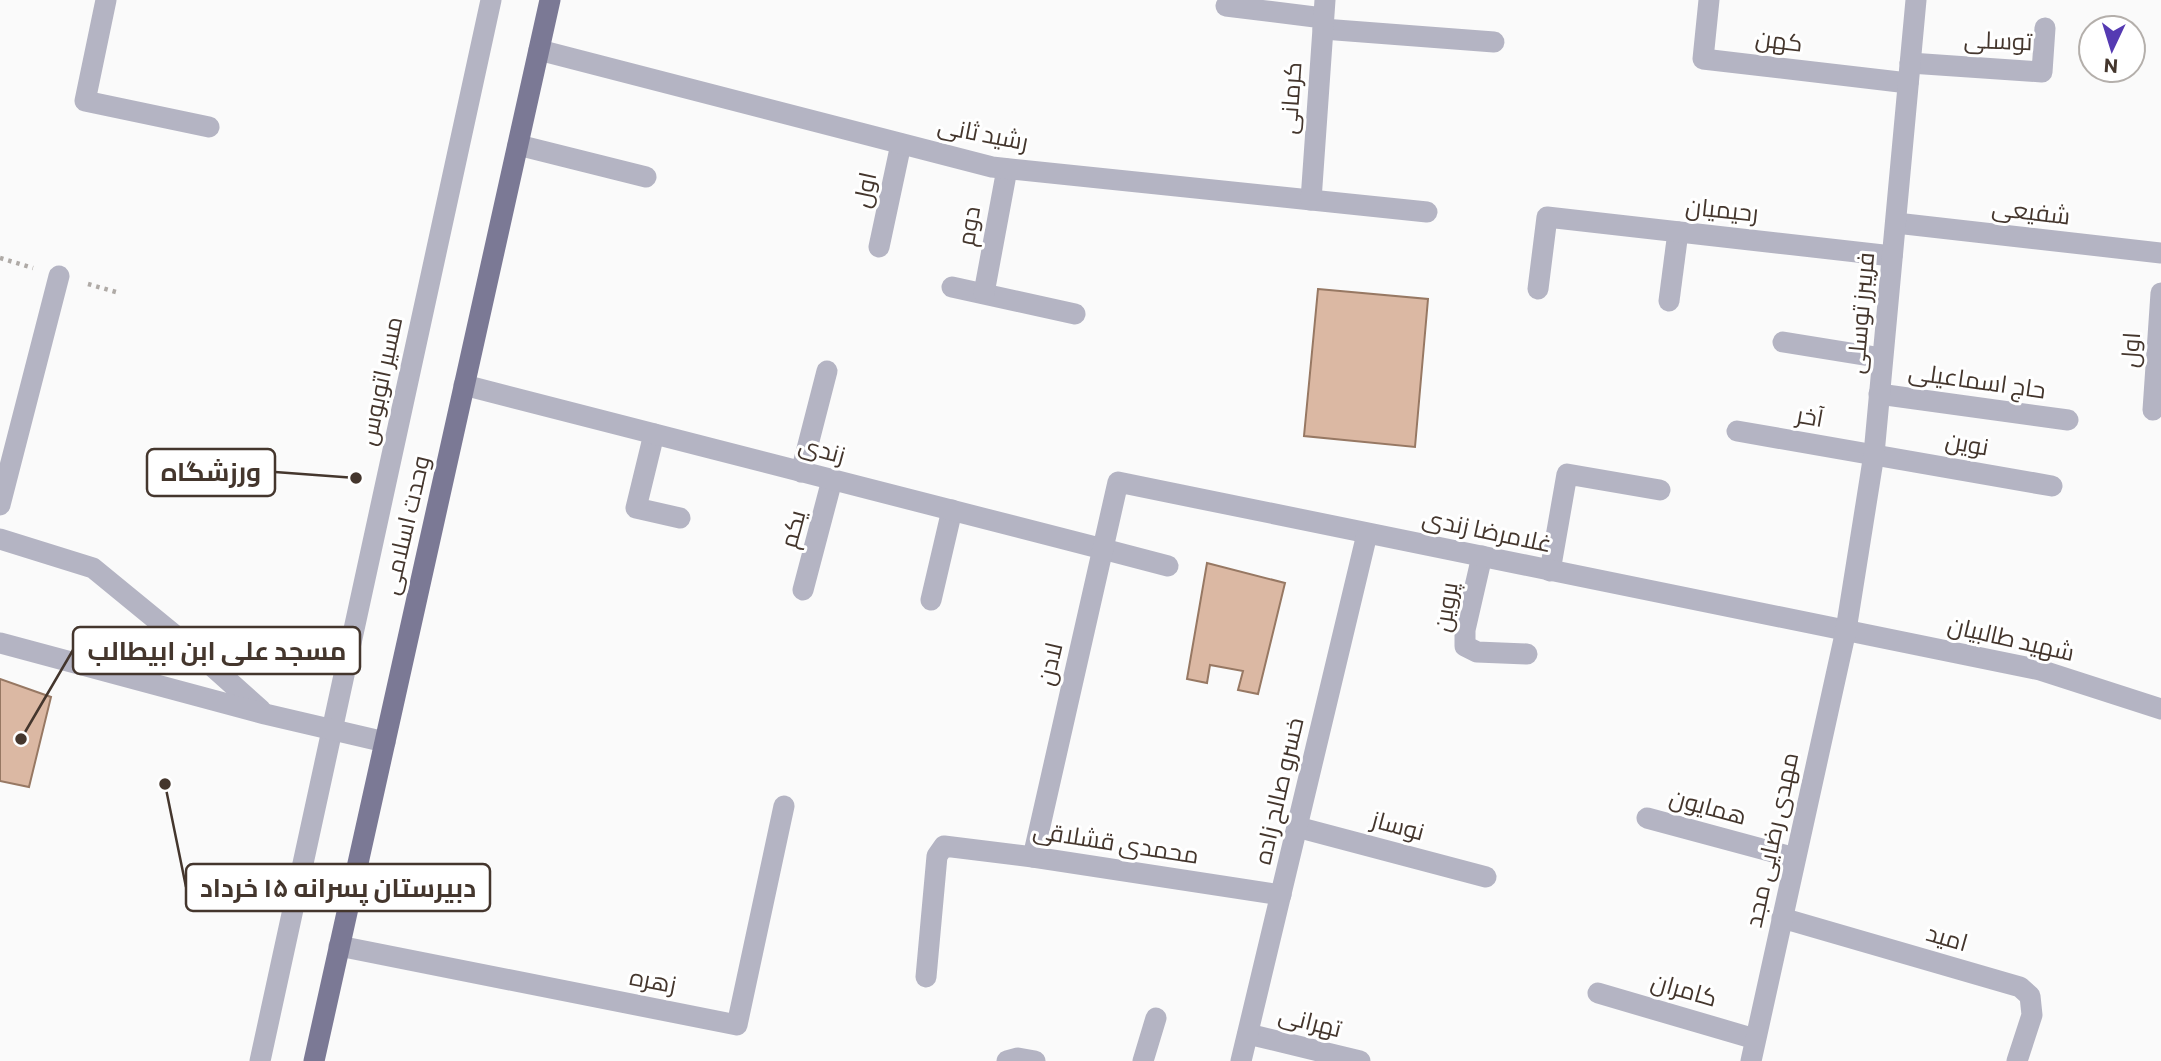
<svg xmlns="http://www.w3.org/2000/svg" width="2161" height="1061" viewBox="0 0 2161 1061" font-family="Commissioner,Cairo,sans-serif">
	<rect width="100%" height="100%" fill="#fafafa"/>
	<g fill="#dbb8a3" stroke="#977863" stroke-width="2">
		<polygon points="1318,289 1428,299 1415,447 1304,436"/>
		<polygon points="1207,563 1285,583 1258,694 1238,690 1243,671 1210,665 1207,683 1187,679"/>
		<polygon points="0,679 51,697 29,787 0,781"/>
	</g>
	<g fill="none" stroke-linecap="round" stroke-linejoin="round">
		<g stroke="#afaaa6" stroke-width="4.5" stroke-dasharray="3.5 5" stroke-linecap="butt">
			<polyline points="0,258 33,268"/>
			<polyline points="88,284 116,292"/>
		</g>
		<g stroke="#b4b4c3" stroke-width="21">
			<polyline points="1226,6 1323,18"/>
			<polyline points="1323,29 1494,42"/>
			<polyline points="1910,63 2042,72 2045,28"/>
			<polyline points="518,145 646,177"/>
			<polyline points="879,247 901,144"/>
			<polyline points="952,287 1075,314"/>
			<polyline points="984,293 1007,169"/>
			<polyline points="1669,301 1678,232"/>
			<polyline points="1783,342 1882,358"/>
			<polyline points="1879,394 2068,420"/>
			<polyline points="2153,410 2161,293"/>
			<polyline points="1737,431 2052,486"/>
			<polyline points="654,434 636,508 680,518"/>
			<polyline points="801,472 827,371"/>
			<polyline points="1103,549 1168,566"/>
			<polyline points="1482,556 1465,630 1465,646 1477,652 1527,654"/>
			<polyline points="1550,571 1567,474 1660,490"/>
			<polyline points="803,590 832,480"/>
			<polyline points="931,600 952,510"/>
			<polyline points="1647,818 1795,858"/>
			<polyline points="1297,827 1486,877"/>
			<polyline points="1598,993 1755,1039"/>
			<polyline points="1248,1034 1360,1061"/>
			<polyline points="260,1061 491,0"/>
			<polyline points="1143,1061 1156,1018"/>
		</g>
		<g stroke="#b4b4c3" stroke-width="21">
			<polyline points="106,0 85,101 209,127"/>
			<polyline points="1709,0 1703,59 1908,83"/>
			<polyline points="539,50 992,167 1427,212"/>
			<polyline points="1311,200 1325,0"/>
			<polyline points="1896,223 2161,253"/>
			<polyline points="1538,289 1547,217 1892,256"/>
			<polyline points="464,385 1103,549"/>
			<polyline points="0,505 59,276"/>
			<polyline points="0,539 93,568 204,659 261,710"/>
			<polyline points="0,643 265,714 385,742"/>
			<polyline points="1033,857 1118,482 2040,670 2161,709"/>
			<polyline points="1782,918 2020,987 2030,996 2032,1015 2017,1061"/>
			<polyline points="339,946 737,1025 784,806"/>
			<polyline points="926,977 937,856 944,846 1033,857 1281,895"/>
			<polyline points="1007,1061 1018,1058 1035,1061"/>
			<polyline points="1241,1061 1367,534"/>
			<polyline points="1751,1061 1846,630 1874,454 1916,0"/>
		</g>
		<polyline stroke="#7b7995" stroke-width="21" points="314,1061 550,0"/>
	</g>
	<g text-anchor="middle" stroke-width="6" stroke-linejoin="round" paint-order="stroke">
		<g font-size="24" fill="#44362d" stroke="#fff">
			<text transform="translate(1779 41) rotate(7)" y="8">کهن</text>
			<text transform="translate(1998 41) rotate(2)" y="8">توسلی</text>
			<text transform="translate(1291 98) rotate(-86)" y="8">کرمانی</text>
			<text transform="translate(983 134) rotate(11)" y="8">رشید ثانی</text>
			<text transform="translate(865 190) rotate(-78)" y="8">اول</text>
			<text transform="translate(1722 210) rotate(6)" y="8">رحیمیان</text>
			<text transform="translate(2031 212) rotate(7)" y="8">شفیعی</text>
			<text transform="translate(969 226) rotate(-80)" y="8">دوم</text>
			<text transform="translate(1861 313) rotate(-85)" y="8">فریبرز توسلی</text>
			<text transform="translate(2131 350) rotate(-86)" y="8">اول</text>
			<text transform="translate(381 381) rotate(-78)" y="8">مسیر اتوبوس</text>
			<text transform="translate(1977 381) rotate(8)" y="8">حاج اسماعیلی</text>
			<text transform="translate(1810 417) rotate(10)" y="8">آخر</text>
			<text transform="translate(1967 444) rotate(10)" y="8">نوین</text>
			<text transform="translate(822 450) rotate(15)" y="8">زندی</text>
			<text transform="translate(406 525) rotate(-77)" y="8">وحدت اسلامی</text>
			<text transform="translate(793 529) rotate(-75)" y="8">یکم</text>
			<text transform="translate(1487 531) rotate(12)" y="8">غلامرضا زندی</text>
			<text transform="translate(1446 607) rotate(-81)" y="8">پروین</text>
			<text transform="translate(2011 639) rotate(13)" y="8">شهید طالبیان</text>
			<text transform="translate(1050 664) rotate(-77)" y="8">لادن</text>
			<text transform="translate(1279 791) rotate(-77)" y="8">خسرو صالح زاده</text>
			<text transform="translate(1708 807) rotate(15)" y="8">همایون</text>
			<text transform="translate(1398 826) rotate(15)" y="8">نوساز</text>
			<text transform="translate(1772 840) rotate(-78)" y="8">مهدی رضایی مجد</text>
			<text transform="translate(1116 843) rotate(9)" y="8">محمدی قشلاقی</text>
			<text transform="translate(1947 938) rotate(16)" y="8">امید</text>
			<text transform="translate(653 981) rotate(11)" y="8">زهره</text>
			<text transform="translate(1684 990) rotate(16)" y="8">کامران</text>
			<text transform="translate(1310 1022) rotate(14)" y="8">تهرانی</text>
		</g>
	</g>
	<path fill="none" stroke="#44362d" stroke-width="2.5" d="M356 478L275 472M21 739L73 650M165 784L186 887"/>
	<g fill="#44362d" stroke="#fff" stroke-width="2.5">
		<circle cx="356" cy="478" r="7"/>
		<circle cx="21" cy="739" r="7"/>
		<circle cx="165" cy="784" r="7"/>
	</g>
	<g fill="#fff" stroke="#44362d" stroke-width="2.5">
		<rect x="147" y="449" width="128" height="47" rx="7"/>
		<rect x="73" y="627" width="287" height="47" rx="7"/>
		<rect x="186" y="864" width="304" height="47" rx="7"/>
	</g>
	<g font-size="26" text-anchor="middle" font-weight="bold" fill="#44362d">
		<text x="211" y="481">ورزشگاه</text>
		<text x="217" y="660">مسجد علی ابن ابیطالب</text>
		<text x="338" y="897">دبیرستان پسرانه ۱۵ خرداد</text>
	</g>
	<g transform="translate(2112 49) rotate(184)"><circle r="33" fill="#ffffff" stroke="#b4afab" stroke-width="2"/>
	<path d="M0-5L12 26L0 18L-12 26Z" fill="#553ab2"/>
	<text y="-10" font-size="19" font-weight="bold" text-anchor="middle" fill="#44362d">N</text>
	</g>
</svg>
